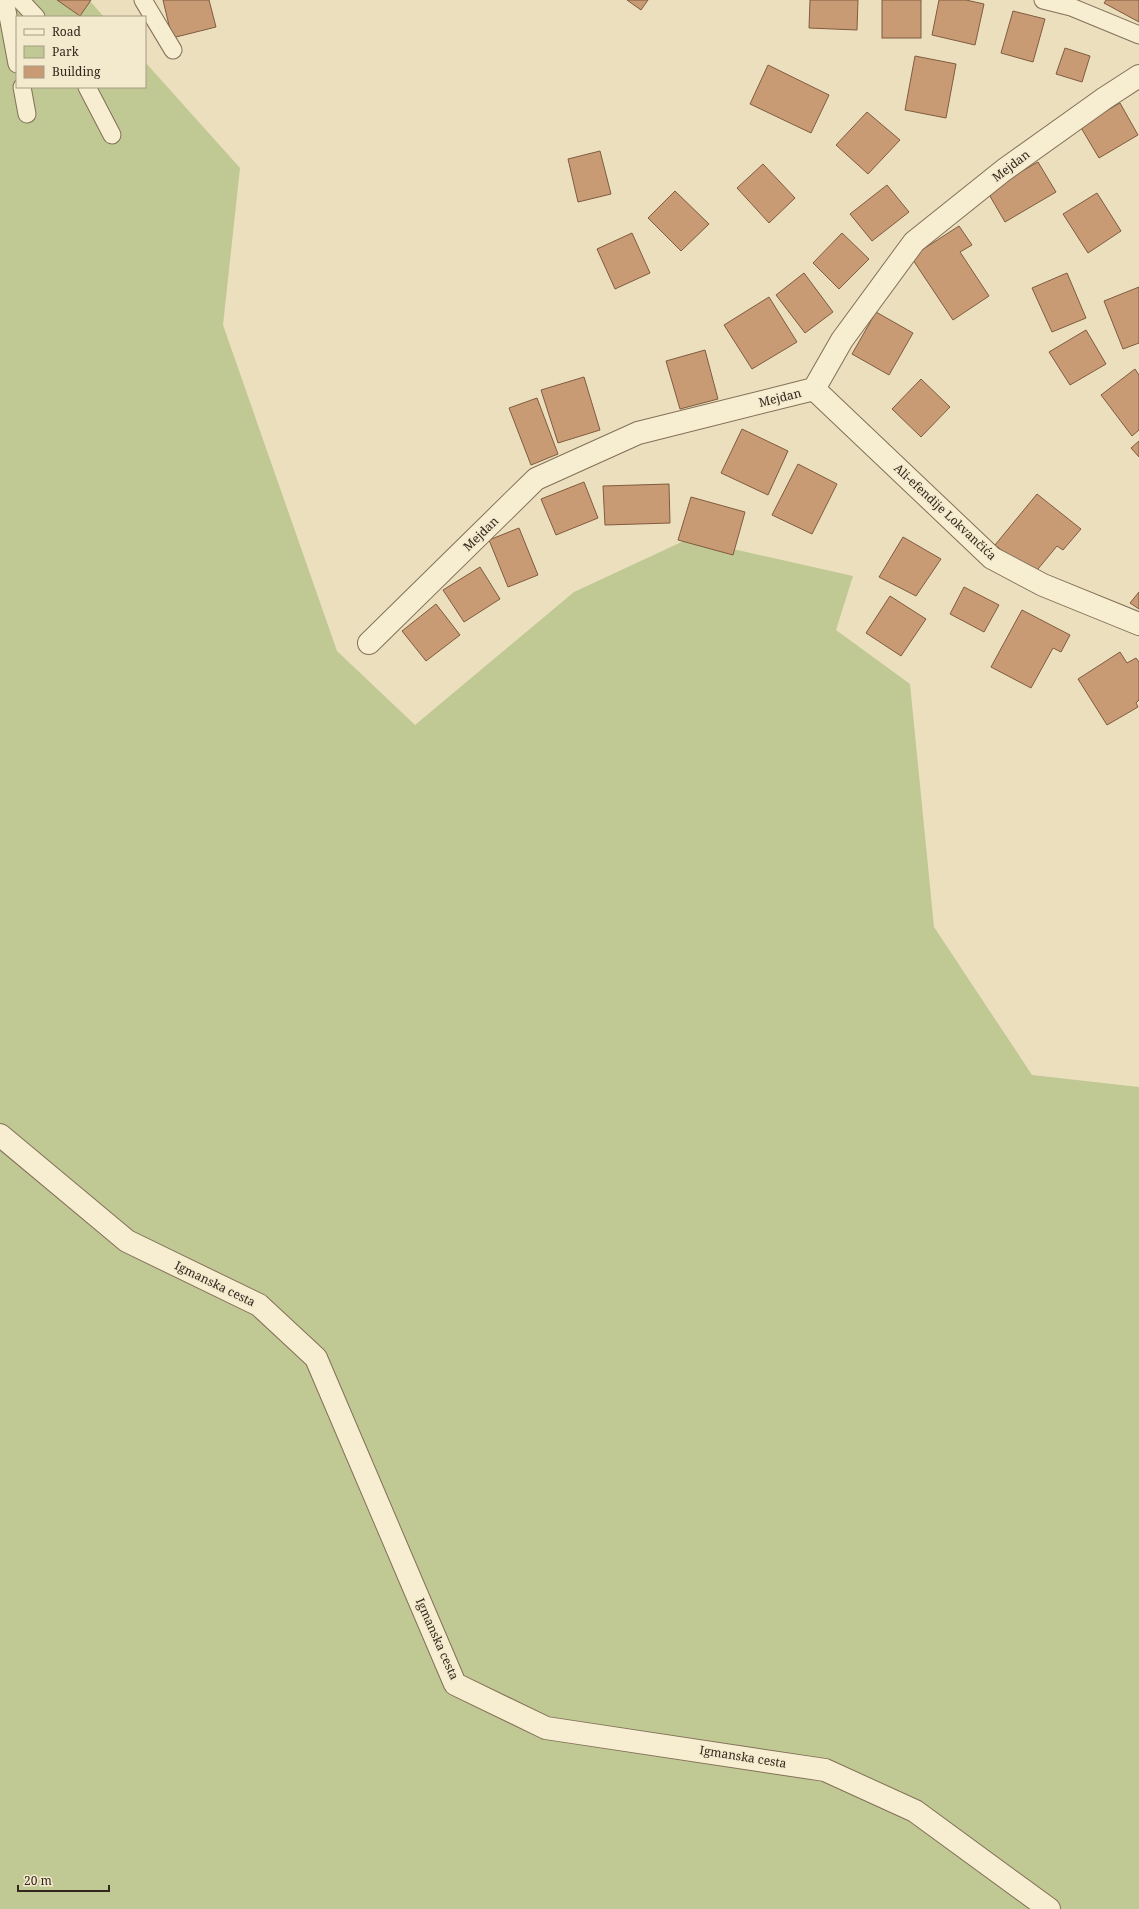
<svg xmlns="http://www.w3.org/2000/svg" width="1139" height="1909" viewBox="0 0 1139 1909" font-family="'Noto Serif',serif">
	<rect width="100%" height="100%" fill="#ebdfbe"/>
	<polygon fill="#c0c893" points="0,0 89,0 104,17 17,17 17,87 145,87 145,62 240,168 223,325 337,651 415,725 574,592 688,539 853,576 836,630 910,684 934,927 1032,1075 1139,1087 1139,1909 0,1909"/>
	<g fill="#c89b75" stroke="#805b3f">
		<polygon points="57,0 91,0 80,16"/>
		<polygon points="163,0 209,0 216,27 172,38"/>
		<polygon points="627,0 648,0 641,10"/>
		<polygon points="810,0 858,0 857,30 809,28"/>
		<rect x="882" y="0" width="39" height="38"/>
		<polygon points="939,0 966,0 984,4 975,45 932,35"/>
		<polygon points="1106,0 1139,0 1139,22 1104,3"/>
		<polygon points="1013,11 1045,19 1033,62 1001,53"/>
		<polygon points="1065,48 1090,56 1082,82 1056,74"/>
		<polygon points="915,56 956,64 946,118 905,110"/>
		<polygon points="768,65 829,95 811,133 750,104"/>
		<polygon points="1120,103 1138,135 1099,158 1080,126"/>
		<polygon points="867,112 900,140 868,174 836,145"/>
		<polygon points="600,151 611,194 578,202 568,159"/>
		<polygon points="1038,162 1056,192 1005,222 987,191"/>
		<polygon points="763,164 795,198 769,223 737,188"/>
		<polygon points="887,185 909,212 872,241 850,214"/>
		<polygon points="675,191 709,224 681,251 648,218"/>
		<polygon points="1097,193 1121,231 1088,253 1063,214"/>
		<polygon points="959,226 972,245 960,252 989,296 953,320 911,257"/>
		<polygon points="632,233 650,273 615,289 597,249"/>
		<polygon points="842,233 869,259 839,289 813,263"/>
		<polygon points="804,273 833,312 805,333 776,295"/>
		<polygon points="1067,273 1086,318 1052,332 1032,288"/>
		<polygon points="1139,287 1139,343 1123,349 1104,301"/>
		<polygon points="769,297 797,342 752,369 724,325"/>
		<polygon points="876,312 913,333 889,375 852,354"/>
		<polygon points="1086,330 1106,364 1070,385 1049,352"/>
		<polygon points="705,350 718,399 680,409 666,361"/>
		<polygon points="1135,369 1139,375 1139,430 1132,436 1101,395"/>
		<polygon points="584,377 600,430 558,443 541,390"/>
		<polygon points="921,379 950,407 921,437 892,409"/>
		<polygon points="537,398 558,454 531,465 509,408"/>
		<polygon points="742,429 788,451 768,495 721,473"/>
		<polygon points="1139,441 1139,457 1131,448"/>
		<polygon points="798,464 837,484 812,534 772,515"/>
		<polygon points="584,482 598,518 556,535 541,499"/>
		<polygon points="669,484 670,523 605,525 603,486"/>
		<polygon points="1037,494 1081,529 1063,550 1057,546 1033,575 995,545"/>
		<polygon points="691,497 745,512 733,555 678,540"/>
		<polygon points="519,528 538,575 508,587 489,540"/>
		<polygon points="903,537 941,559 916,596 879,577"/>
		<polygon points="480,567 500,599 464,622 443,590"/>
		<polygon points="964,587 999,605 984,632 950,614"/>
		<polygon points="1139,592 1139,609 1130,603"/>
		<polygon points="890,596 926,619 901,656 866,633"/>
		<polygon points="436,604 460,635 426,661 402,631"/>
		<polygon points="1022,610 1070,635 1061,652 1053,648 1031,688 991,667"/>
		<polygon points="1120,652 1127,663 1136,658 1139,662 1139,700 1136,703 1138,707 1107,725 1078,679"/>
	</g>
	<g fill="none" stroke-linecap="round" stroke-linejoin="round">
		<defs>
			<g id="service">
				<polyline points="5,0 17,64"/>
				<polyline points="20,0 36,17"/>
				<polyline points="143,0 173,50"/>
				<polyline points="1043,0 1071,7 1139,35"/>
				<polyline points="22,87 27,114"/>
				<polyline points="87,87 112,135"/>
			</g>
			<g id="minor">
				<polyline points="814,389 992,558 1043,585 1139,624"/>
				<polyline points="369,643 536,479 638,433 814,389 842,340 914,242 1004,170 1105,98 1139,76"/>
				<polyline points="0,1135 127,1241 259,1305 316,1358 455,1684 546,1728 825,1770 915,1811 1049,1909"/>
			</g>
		</defs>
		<use href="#service" stroke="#827058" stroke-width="19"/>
		<use href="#minor" stroke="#827058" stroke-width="24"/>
		<use href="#service" stroke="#f7edd0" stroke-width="17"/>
		<use href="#minor" stroke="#f7edd0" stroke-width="22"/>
	</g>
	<g text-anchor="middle" stroke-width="3" stroke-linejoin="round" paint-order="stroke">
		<g font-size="12" fill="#32271c" stroke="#f3e9cd">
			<text transform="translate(1011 166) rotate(-37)" y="4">Mejdan</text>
			<text transform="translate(780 398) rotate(-14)" y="4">Mejdan</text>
			<text transform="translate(945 512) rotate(43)" y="4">Ali-efendije Lokvančića</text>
			<text transform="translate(481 534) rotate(-44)" y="4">Mejdan</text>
			<text transform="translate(215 1284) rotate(26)" y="4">Igmanska cesta</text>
			<text transform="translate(437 1639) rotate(66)" y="4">Igmanska cesta</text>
			<text transform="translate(743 1757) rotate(9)" y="4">Igmanska cesta</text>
		</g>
	</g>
	<rect x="16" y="16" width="130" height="72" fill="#f3e9cd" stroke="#a69b86"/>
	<rect x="24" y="29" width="20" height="6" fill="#f7edd0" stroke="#a69b86"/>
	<text x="52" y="36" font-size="12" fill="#32271c">Road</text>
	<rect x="24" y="46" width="20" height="12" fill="#c0c893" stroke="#a69b86"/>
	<text x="52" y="56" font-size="12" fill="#32271c">Park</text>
	<rect x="24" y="66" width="20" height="12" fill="#c89b75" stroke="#a69b86"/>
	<text x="52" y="76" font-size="12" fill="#32271c">Building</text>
	<path d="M18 1885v6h91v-6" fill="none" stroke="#32271c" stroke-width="2"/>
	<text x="24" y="1885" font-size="12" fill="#32271c" stroke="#f3e9cd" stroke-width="3" paint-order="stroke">20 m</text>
</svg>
